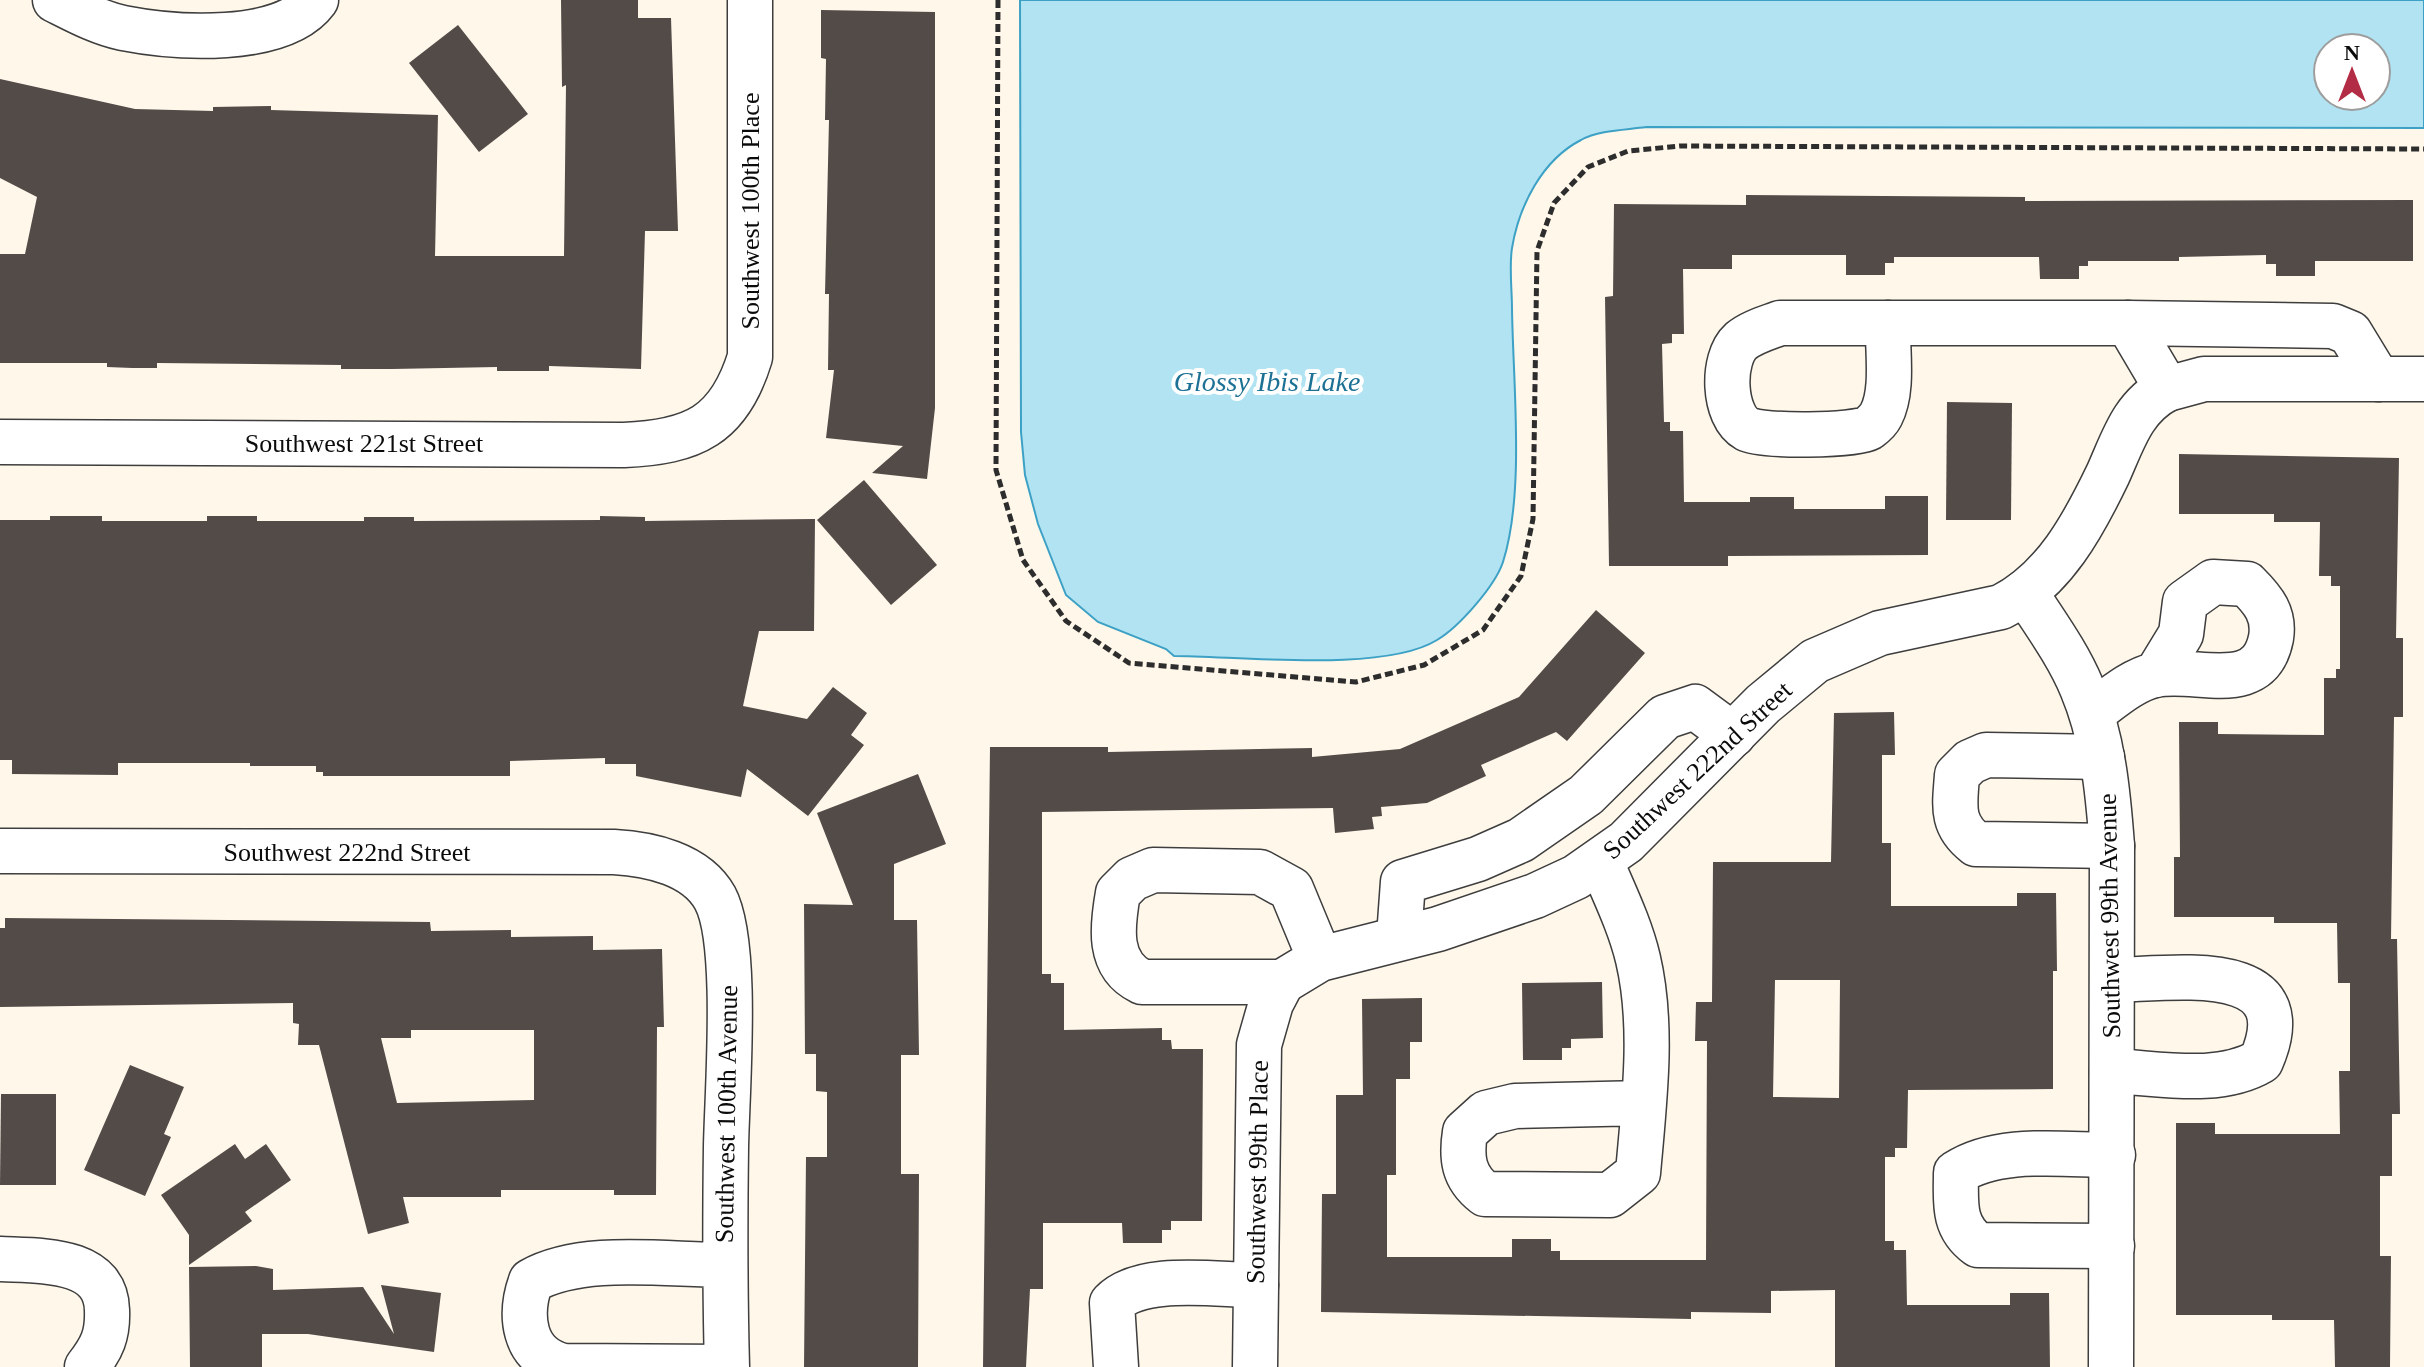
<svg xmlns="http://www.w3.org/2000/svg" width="2424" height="1367" viewBox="0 0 2424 1367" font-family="'Times New Roman',serif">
	<rect width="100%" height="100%" fill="#fef7ea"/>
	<path fill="#b2e3f2" stroke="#3da1c5" stroke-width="2" fill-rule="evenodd" d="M1020,0H2424V128L1646,127C1626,130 1599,130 1581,140C1542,160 1519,206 1512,248C1509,267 1512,289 1512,309C1513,383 1525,493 1503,562C1495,586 1459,627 1437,640C1384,673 1238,656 1174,656L1166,649L1098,622L1066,595L1038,524L1025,475L1021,432ZM2328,48H2376V96H2328Z"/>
	<g fill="#534b48" fill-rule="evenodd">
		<polygon points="561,0 638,0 638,18 671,18 678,231 645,231 641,369 549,366 549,371 497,371 497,367 392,369 341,369 341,365 157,363 157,368 132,368 107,367 107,363 0,363 0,254 25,254 37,197 0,178 0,79 135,109 213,111 213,107 271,106 271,110 438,115 435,256 564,256 566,85 562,87"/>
		<polygon points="821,10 935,12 935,408 927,479 872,473 903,446 826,438 834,370 828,370 829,294 825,294 829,120 825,120 826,59 821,58"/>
		<polygon points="458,25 528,114 479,152 409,63"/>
		<polygon points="1746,195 2025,197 2025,201 2413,200 2413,261 2315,261 2315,276 2276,276 2276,264 2266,264 2266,255 2179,257 2179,261 2088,261 2088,266 2079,266 2079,279 2040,279 2039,257 1894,257 1894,263 1885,263 1885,275 1846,275 1846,255 1732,255 1732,269 1683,269 1684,334 1672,334 1672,343 1662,344 1664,422 1670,422 1670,431 1683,431 1684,502 1750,502 1750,497 1794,497 1794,509 1885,509 1885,496 1928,496 1928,555 1728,556 1728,566 1609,566 1605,297 1613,296 1614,204 1746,205"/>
		<polygon points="1947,402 2012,403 2011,520 1946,520"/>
		<polygon points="2179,454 2399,458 2396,638 2403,638 2403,717 2394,717 2391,939 2397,939 2400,1114 2392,1114 2392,1176 2380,1176 2380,1256 2391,1256 2390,1367 2335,1367 2334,1320 2272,1320 2272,1315 2176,1315 2176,1123 2215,1123 2215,1134 2340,1134 2339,1071 2350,1071 2350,983 2338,983 2337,923 2274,923 2274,917 2174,917 2174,857 2180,857 2179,722 2218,722 2218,734 2324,735 2324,678 2336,678 2336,669 2340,669 2340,586 2331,586 2331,576 2319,576 2320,522 2274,522 2274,514 2179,514"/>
		<polygon points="864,480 937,565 891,605 817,520"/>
		<polygon points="50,516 102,516 102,521 207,521 207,516 257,516 257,521 364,521 364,517 414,517 414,521 600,520 600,516 645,517 645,521 815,519 814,631 759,631 743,706 807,719 833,687 867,713 851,735 864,745 808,816 747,769 741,797 636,776 636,764 605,764 605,758 510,761 510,776 323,776 323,772 316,772 316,766 250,766 250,763 118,763 118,775 12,774 12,760 0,760 0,520 50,520"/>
		<polygon points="1596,610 1645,653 1567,741 1556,732 1481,765 1486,776 1427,803 1381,807 1382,816 1372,817 1374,829 1335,833 1333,808 1042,812 1042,974 1051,974 1051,983 1064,983 1064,1030 1162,1028 1162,1040 1171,1040 1172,1049 1203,1049 1202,1221 1171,1221 1171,1230 1162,1230 1162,1243 1123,1243 1122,1223 1043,1223 1043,1289 1030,1289 1026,1367 983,1367 990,747 1108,747 1108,752 1312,748 1312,757 1400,749 1519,697"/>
		<path d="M1894,712L1895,755H1882V843H1891V906H2017V893H2056L2057,971H2053V1089L1908,1090L1907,1148H1895V1157H1885V1241H1894V1250H1906L1907,1305H2010V1293H2049L2050,1367H1835V1290L1771,1291V1313L1691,1312V1319L1321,1312L1322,1194H1336V1095H1363L1362,999L1422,998V1042H1410V1079H1396V1175H1387V1257H1512V1239H1551V1251H1560V1260H1706L1707,1041H1695L1696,1002H1712L1713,862H1831L1834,713ZM1775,980H1840L1839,1098L1773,1097Z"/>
		<polygon points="918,774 946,844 894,864 894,920 917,920 919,1055 901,1055 901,1174 919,1174 918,1367 804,1367 806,1157 827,1157 827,1092 816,1091 816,1054 805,1054 804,904 853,905 817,813"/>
		<path d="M5,918L430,922L431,931L511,930V937L593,936V950L662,949L664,1027H657L656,1195H614V1190H501V1197H403L409,1223L368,1234L319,1045H298L299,1024L293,1023V1003L0,1007V928H5ZM411,1030H534V1100L397,1103L381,1038H411Z"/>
		<polygon points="1602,982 1603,1038 1571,1039 1571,1048 1562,1048 1562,1060 1523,1060 1522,983"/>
		<polygon points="130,1065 184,1087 164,1134 171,1137 145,1196 84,1170"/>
		<polygon points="1,1094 56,1094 56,1185 0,1185"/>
		<polygon points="235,1144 245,1159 266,1144 291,1180 245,1212 252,1221 189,1265 189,1235 161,1195"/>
		<polygon points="256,1266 273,1269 273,1290 363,1287 394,1334 381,1285 441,1293 434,1352 308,1334 262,1334 262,1367 190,1367 189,1267"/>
	</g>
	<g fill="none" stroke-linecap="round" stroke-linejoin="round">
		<defs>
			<g id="street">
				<path d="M55,0C77,11 99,23 123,28C174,38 282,46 316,0"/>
				<path d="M1780,323H1888C1887,350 1894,390 1881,415C1879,419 1873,425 1869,428C1855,436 1762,437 1747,429C1723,416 1721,359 1741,341C1752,332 1767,328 1780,323Z"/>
				<polyline points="1888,323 2128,323 2167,389 2204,379 2424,379"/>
				<polyline points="2128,323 2333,326 2350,333 2378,379"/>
				<path d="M0,442L624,445C693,442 729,426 750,357V0"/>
				<path d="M2025,592C2045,623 2068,654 2082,688C2103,738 2108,792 2112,846L2111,1367"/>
				<path d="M2092,713C2110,700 2132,680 2155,675C2196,666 2259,698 2271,638C2275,614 2263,600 2247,584L2213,582L2185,602L2181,634L2156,675"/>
				<path d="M2102,757L1986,755L1970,762L1957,775C1955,805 1950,824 1976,844L2112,846"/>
				<path d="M0,851L614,852C650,854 696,864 715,898C739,942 727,1091 726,1147C725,1221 725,1293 727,1367L564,1366C522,1357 519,1314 531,1281C582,1252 666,1265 724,1265"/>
				<path d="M1601,862C1614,893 1630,925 1638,959C1654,1027 1644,1104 1638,1173L1610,1195L1485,1194C1463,1177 1461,1158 1465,1132L1486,1113L1515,1106L1644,1103"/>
				<polyline points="1399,937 1403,882 1478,859 1521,840 1586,795 1665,717 1695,707 1733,735"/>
				<path d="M1320,959L1291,889L1260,872L1153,870L1132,879L1118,893C1112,927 1107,965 1142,982H1282L1320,959L1438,929L1535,896L1576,877L1626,842L1763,704L1815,661L1880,633L2001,607C2054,581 2084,524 2108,474C2123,441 2132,407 2167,389"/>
				<path d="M2112,1071C2159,1073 2219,1086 2261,1061C2306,957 2173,979 2113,980"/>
				<path d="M2112,1246L1978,1245C1952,1226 1956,1202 1956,1173C1999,1145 2063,1155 2113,1155"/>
				<path d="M0,1259C39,1261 106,1257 107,1310C108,1335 102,1348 87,1367"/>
				<path d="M1116,1367L1112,1303C1141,1273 1216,1285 1256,1285"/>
				<polyline points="1255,1367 1259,1045 1271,1003 1282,982"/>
			</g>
		</defs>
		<use href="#street" stroke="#3e3e3e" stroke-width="47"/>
		<polyline stroke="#2d2d2d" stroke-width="5" stroke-dasharray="8 4" stroke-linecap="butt" points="998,0 996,470 1023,560 1066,621 1129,663 1356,682 1424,665 1483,630 1521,576 1533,519 1537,251 1554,203 1588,167 1628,151 1680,146 2424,149"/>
		<use href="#street" stroke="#fff" stroke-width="44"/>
	</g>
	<g text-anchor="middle" stroke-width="8" stroke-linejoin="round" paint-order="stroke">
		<g font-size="26" fill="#0b0b0b" stroke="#fff">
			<text transform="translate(750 211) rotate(-90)" y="9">Southwest 100th Place</text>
			<text x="364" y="452">Southwest 221st Street</text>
			<text transform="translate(1697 770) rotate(-43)" y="9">Southwest 222nd Street</text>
			<text x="347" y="861">Southwest 222nd Street</text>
			<text transform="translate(2109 916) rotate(-91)" y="9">Southwest 99th Avenue</text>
			<text transform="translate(726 1114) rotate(-89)" y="9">Southwest 100th Avenue</text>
			<text transform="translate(1257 1172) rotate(-89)" y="9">Southwest 99th Place</text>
		</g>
		<g font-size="28" font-style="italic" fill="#1c7195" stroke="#fff">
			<text x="1267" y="391">Glossy Ibis Lake</text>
		</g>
	</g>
	<g transform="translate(2352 72)"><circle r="38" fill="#ffffff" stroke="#9d9d9d" stroke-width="2"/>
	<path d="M0-6L14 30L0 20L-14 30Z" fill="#b22c45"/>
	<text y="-12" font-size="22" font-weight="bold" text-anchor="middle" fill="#0b0b0b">N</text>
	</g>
</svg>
